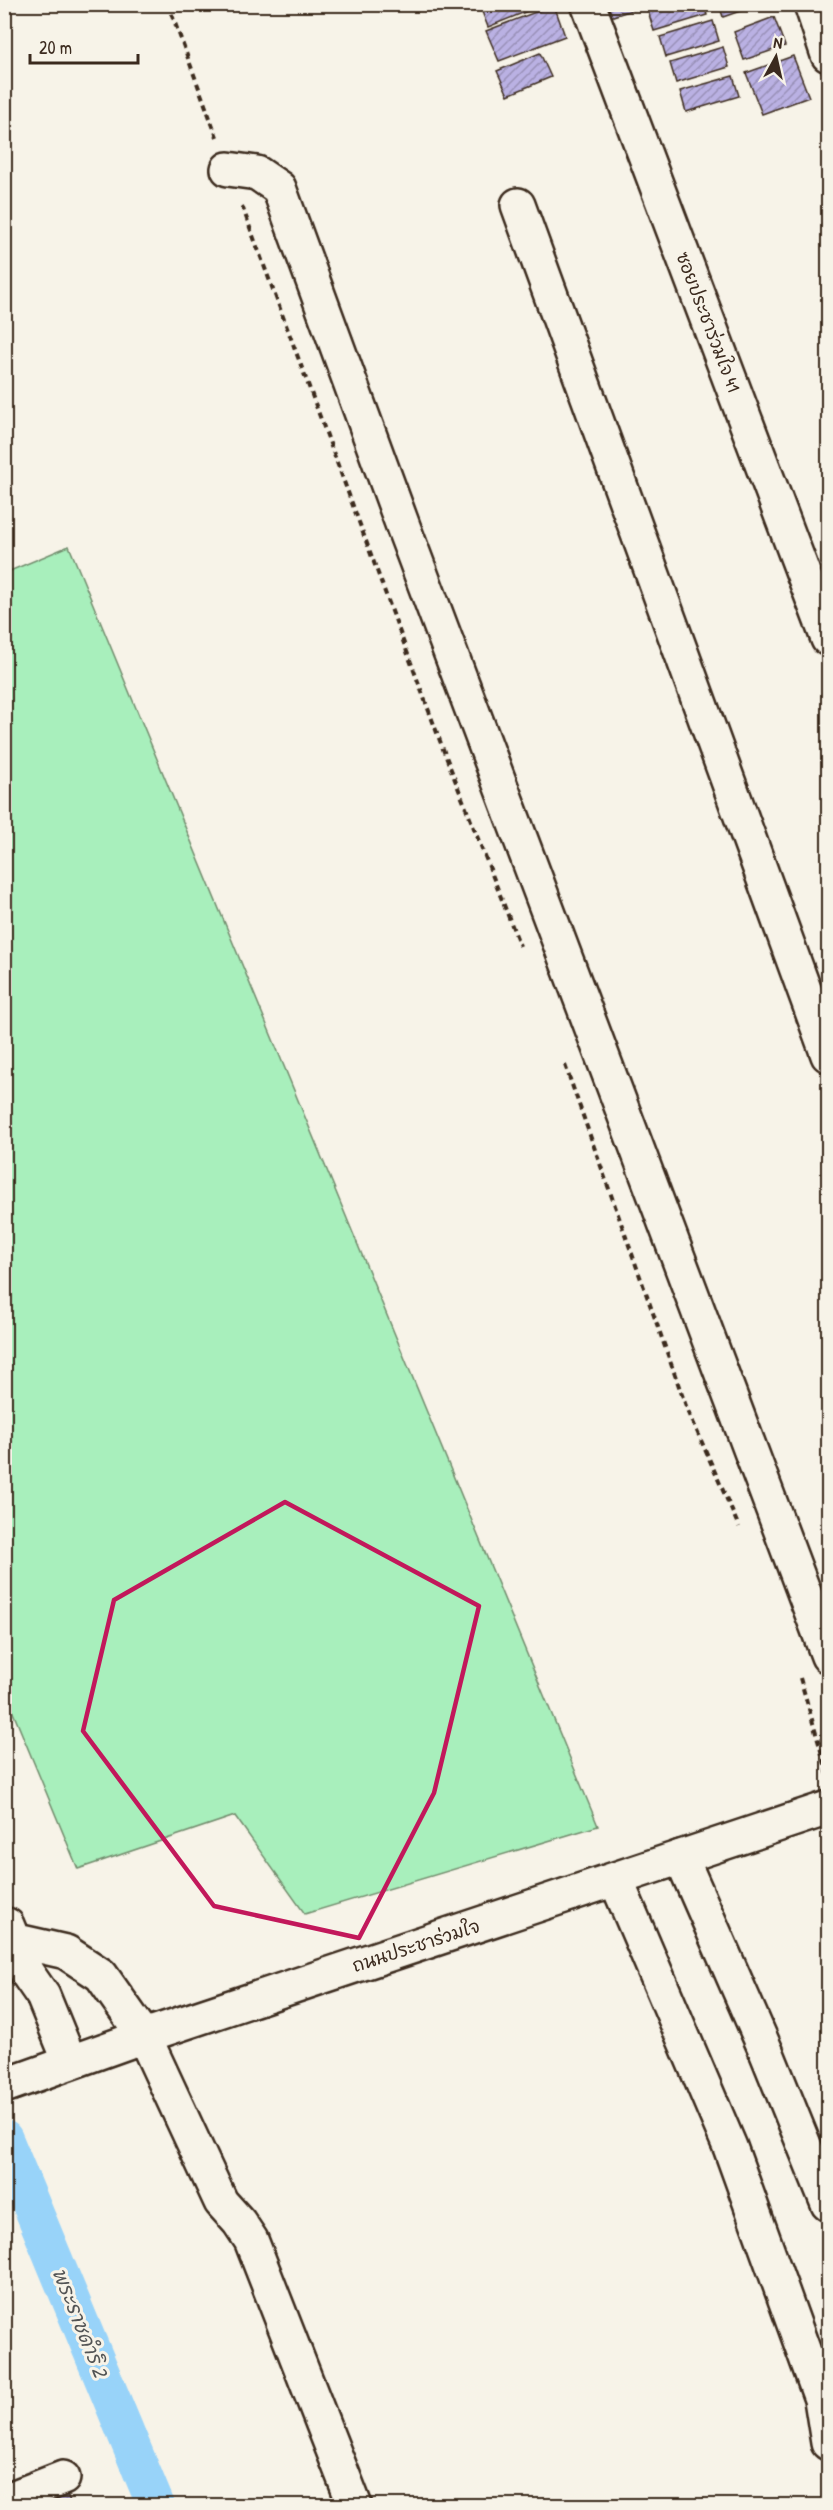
<svg xmlns="http://www.w3.org/2000/svg" width="833" height="2510" viewBox="0 0 833 2510" font-family="'Patrick Hand','Playpen Sans Thai',sans-serif">
	<defs>
		<pattern id="building-hatch" width="6" height="6" patternUnits="userSpaceOnUse" patternTransform="scale(1.5)"><rect width="6" height="6" fill="#bab1e3"/><path d="M-1 1l2-2M0 6l6-6M5 7l2-2" fill="none" stroke="#9890b7"/></pattern>
	</defs>
	<rect width="100%" height="100%" fill="#f7f3e8"/>
	<filter id="ink" filterUnits="userSpaceOnUse"><feTurbulence type="fractalNoise" baseFrequency=".0167" numOctaves="2"/><feDisplacementMap in="SourceGraphic" scale="12" xChannelSelector="R" yChannelSelector="G"/><feConvolveMatrix kernelMatrix="1 2 1 2 8 2 1 2 1" color-interpolation-filters="sRGB"/></filter>
	<g filter="url(#ink)">
		<polygon fill="#a8efbc" stroke="#728c6d" stroke-width="1.5" points="69,546 598,1826 305,1914 235,1816 78,1869 5,1693 5,573"/>
		<g fill="none" stroke-linecap="round" stroke-linejoin="round">
			<polyline stroke="#98d3f9" stroke-width="38" points="4,2139 156,2506"/>
		</g>
		<g fill="url(#building-hatch)" stroke="#3b2a1e" stroke-width="1.5">
			<polygon points="479,4 545,4 488,27"/>
			<polygon points="606,4 651,4 610,17"/>
			<polygon points="669,4 704,4 707,15 654,31 648,11"/>
			<polygon points="719,4 760,4 723,17"/>
			<polygon points="554,5 565,36 499,61 486,31"/>
			<polygon points="774,17 785,46 744,60 734,32"/>
			<polygon points="713,21 719,41 666,57 660,37"/>
			<polygon points="723,47 729,67 676,83 670,63"/>
			<polygon points="540,53 551,77 508,95 497,71"/>
			<polygon points="793,56 809,97 762,114 746,73"/>
			<polygon points="733,76 739,96 686,112 680,91"/>
			<polygon points="66,2492 72,2506 34,2506"/>
		</g>
		<g fill="none" stroke-linecap="round" stroke-linejoin="round">
			<defs>
				<g id="street">
					<polyline points="588,4 828,639"/>
					<polyline points="811,4 828,55"/>
					<polyline points="228,169 257,173 279,188 404,529 828,1656"/>
					<polyline points="518,205 828,1055"/>
					<polyline points="681,1857 766,2051 828,2204"/>
					<polyline points="616,1880 730,2147 821,2399 828,2443"/>
					<polyline points="7,1925 27,1973 43,1996 70,2062"/>
					<polyline points="13,1940 66,1952 101,1975 144,2036 221,2202 239,2222 251,2240 355,2506"/>
					<polyline points="4,2501 63,2478"/>
				</g>
				<polyline id="secondary" points="4,2086 144,2036 828,1808"/>
			</defs>
			<use href="#street" stroke="#3b2a1e" stroke-width="38"/>
			<use href="#secondary" stroke="#3b2a1e" stroke-width="38"/>
			<g stroke="#3b2a1e" stroke-width="4" stroke-dasharray="6 4.5" stroke-linecap="butt">
				<polyline points="168,4 217,137"/>
				<polyline points="242,206 443,749 520,946"/>
				<polyline points="565,1065 686,1406 739,1527"/>
				<polyline points="800,1678 828,1775"/>
			</g>
			<use href="#street" stroke="#f7f3e8" stroke-width="33"/>
			<use href="#secondary" stroke="#f7f3e8" stroke-width="33"/>
		</g>
	</g>
	<path fill="none" stroke="#c2185b" stroke-width="4.5" stroke-linejoin="round" d="M285,1502L479,1606L434,1793L359,1938L214,1906L83,1731L114,1600Z"/>
	<g text-anchor="middle" stroke-width="6" stroke-linejoin="round" paint-order="stroke">
		<g font-size="18" fill="#3b2a1e" stroke="#f7f3e8">
			<text transform="translate(708 322) rotate(69)" y="6">ซอยประชาร่วมใจ 41</text>
			<text transform="translate(416 1946) rotate(-18)" y="6">ถนนประชาร่วมใจ</text>
		</g>
		<g font-size="20" font-style="italic" fill="#525455" stroke="#f7f3e8">
			<text transform="translate(80 2322) rotate(68)" y="7">พระราชดำริ 2</text>
		</g>
	</g>
	<rect width="833" height="2510" fill="none" stroke="#f7f3e8" stroke-width="24"/>
	<rect x="12" y="12" width="809" height="2486" fill="none" stroke="#3b2a1e" stroke-width="2" filter="url(#ink)"/>
	<g transform="translate(776 57) rotate(8)" stroke="#f7f3e8" stroke-width="4.5" paint-order="stroke">
	<path d="M0-4.5L10 22L0 15L-10 22Z" fill="#3b2a1e"/>
	<text y="-9" font-size="16" font-weight="bold" text-anchor="middle" fill="#3b2a1e">N</text>
	</g>
	<path d="M30 54v9h108v-9" fill="none" stroke="#3b2a1e" stroke-width="3"/>
	<text x="39" y="54" font-size="18" fill="#3b2a1e" stroke="#f7f3e8" stroke-width="4.5" paint-order="stroke">20 m</text>
</svg>
